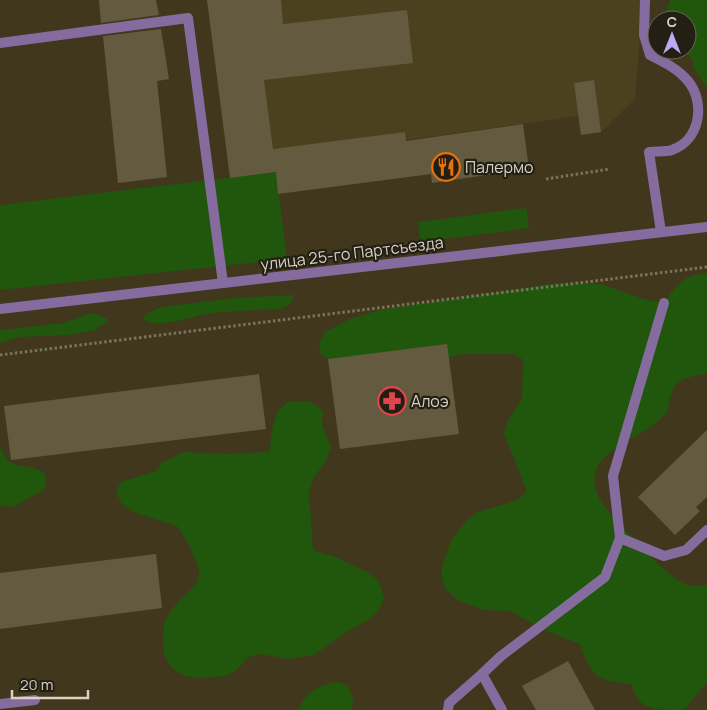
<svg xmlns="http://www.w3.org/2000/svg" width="707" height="710" viewBox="0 0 707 710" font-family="Manrope,sans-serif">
	<rect width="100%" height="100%" fill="#40371d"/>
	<polygon fill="#4b411f" points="253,0 643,0 635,99 601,132 581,135 578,116 406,140 273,149"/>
	<g fill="#20570d">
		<polygon points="671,0 707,0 707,88 695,70 692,58 678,50 687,50 687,20 661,20"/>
		<polygon points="276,172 287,259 0,290 0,205"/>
		<polygon points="526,208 529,228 420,242 418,222"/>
		<path d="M707,273V373C674,381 674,379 667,413C660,419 654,425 646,430C630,440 599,454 595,474C593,483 596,492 600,500C609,515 666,575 681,582C689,587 698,586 707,585V682L686,708L682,710C656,710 636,710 632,684C596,680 593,679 580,644L544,630L510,611L483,610L457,600L445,589L442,578V567L451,540L467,520L478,512L518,500L527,491L504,434L508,420L522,399L523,360L514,354H463L438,360L334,361L321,355L319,344L325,332L350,319L380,310L558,283L601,284L643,299L664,303C678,284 681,276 707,273Z"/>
		<path d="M293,295C293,305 287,306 279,309C256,310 234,311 212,313C194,315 158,331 143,319L146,314L158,308L169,306L236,298Z"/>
		<polygon points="89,314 97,314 109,320 95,330 69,335 19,337 0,343 0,330 63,323"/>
		<path d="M288,402H311L323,411L322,424L331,447L327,459L313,479L309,493L313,550L338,558L369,573L379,582L384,598L379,610L370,619L345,633L314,655L289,659L260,654L248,657C242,664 237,671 228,675C224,676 218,677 213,677C184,682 162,671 163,639C163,634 163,628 164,624C170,607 187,595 198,582L199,569L189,545L177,526L133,512L121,503L116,491L121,482L156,471L163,462L184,452L225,454L269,452L273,425L278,410Z"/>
		<path d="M0,445C10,477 26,458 45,474L46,486C41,494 37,493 30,497C17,504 16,510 0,505Z"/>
		<path d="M336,682L348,685L353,698L352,710H298C305,692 319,685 336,682Z"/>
	</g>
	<g fill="#635a3f">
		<polygon points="99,0 156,0 159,15 101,23"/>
		<polygon points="207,0 281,0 283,24 407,10 413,63 264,80 273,149 405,132 406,141 523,124 529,169 432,183 431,174 278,194 276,172 230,178"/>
		<polygon points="161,29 169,79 157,81 167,177 118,183 103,36"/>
		<polygon points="594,80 601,132 581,135 574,83"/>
		<polygon points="447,344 459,434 340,449 328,359"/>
		<polygon points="259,374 266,429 11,460 4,406"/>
		<polygon points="707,430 707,497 696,507 700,511 675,535 638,497"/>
		<polygon points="156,554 162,608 0,629 0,573"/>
		<polygon points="568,661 595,710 536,710 522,686"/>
	</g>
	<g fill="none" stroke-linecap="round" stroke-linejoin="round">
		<g stroke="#7a735d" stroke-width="3" stroke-dasharray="2.5 2.5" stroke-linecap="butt">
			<polyline points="546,179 610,169"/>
			<polyline points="0,355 707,267"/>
		</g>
		<g stroke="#866c9e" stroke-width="10">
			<path d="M645,0L644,35L650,55C664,62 678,69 688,81C706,103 700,140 672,150C666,152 656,151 649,152L661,232"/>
			<polyline points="0,43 188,18 223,283"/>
			<polyline points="620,538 664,556 686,550 707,530"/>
			<polyline points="0,704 35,700"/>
			<polyline points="448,710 449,703 482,674"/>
			<polyline points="502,710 482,674 501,656 605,577 620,538 613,476 664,303"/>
		</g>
		<polyline stroke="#866c9e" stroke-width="10" points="0,309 707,227"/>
	</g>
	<defs>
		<symbol id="restaurant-ring" viewBox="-11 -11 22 22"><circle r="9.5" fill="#231f14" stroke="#e8710a" stroke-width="1.5"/><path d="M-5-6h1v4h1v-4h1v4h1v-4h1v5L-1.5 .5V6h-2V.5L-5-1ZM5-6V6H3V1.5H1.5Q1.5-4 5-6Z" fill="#e8710a"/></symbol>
		<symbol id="pharmacy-ring" viewBox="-11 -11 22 22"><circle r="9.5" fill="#231f14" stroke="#e0444e" stroke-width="1.5"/><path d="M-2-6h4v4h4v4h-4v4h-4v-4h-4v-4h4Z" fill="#e0444e"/></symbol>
	</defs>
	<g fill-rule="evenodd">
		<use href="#restaurant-ring" x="430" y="151" width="32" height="32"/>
		<use href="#pharmacy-ring" x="376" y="385" width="32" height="32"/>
	</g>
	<g text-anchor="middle" stroke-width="4.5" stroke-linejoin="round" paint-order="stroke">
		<g font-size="16" fill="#d7d2c3" stroke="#231f14" text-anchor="start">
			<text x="465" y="173">Палермо</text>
			<text x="411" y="407">Алоэ</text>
		</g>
		<g font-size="16" fill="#d7d2c3" stroke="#231f14">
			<text transform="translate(352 253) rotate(-7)" y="6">улица 25-го Партсъезда</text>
		</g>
	</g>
	<g transform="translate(672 35)"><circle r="24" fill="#231f14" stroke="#6b675a"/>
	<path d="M0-4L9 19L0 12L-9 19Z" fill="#bca9f5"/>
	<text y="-8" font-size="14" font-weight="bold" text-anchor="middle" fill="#d7d2c3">С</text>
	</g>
	<path d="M12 690v8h76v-8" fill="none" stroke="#d7d2c3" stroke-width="2.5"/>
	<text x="20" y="690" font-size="15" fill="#d7d2c3" stroke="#231f14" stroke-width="4" paint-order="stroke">20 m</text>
</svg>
